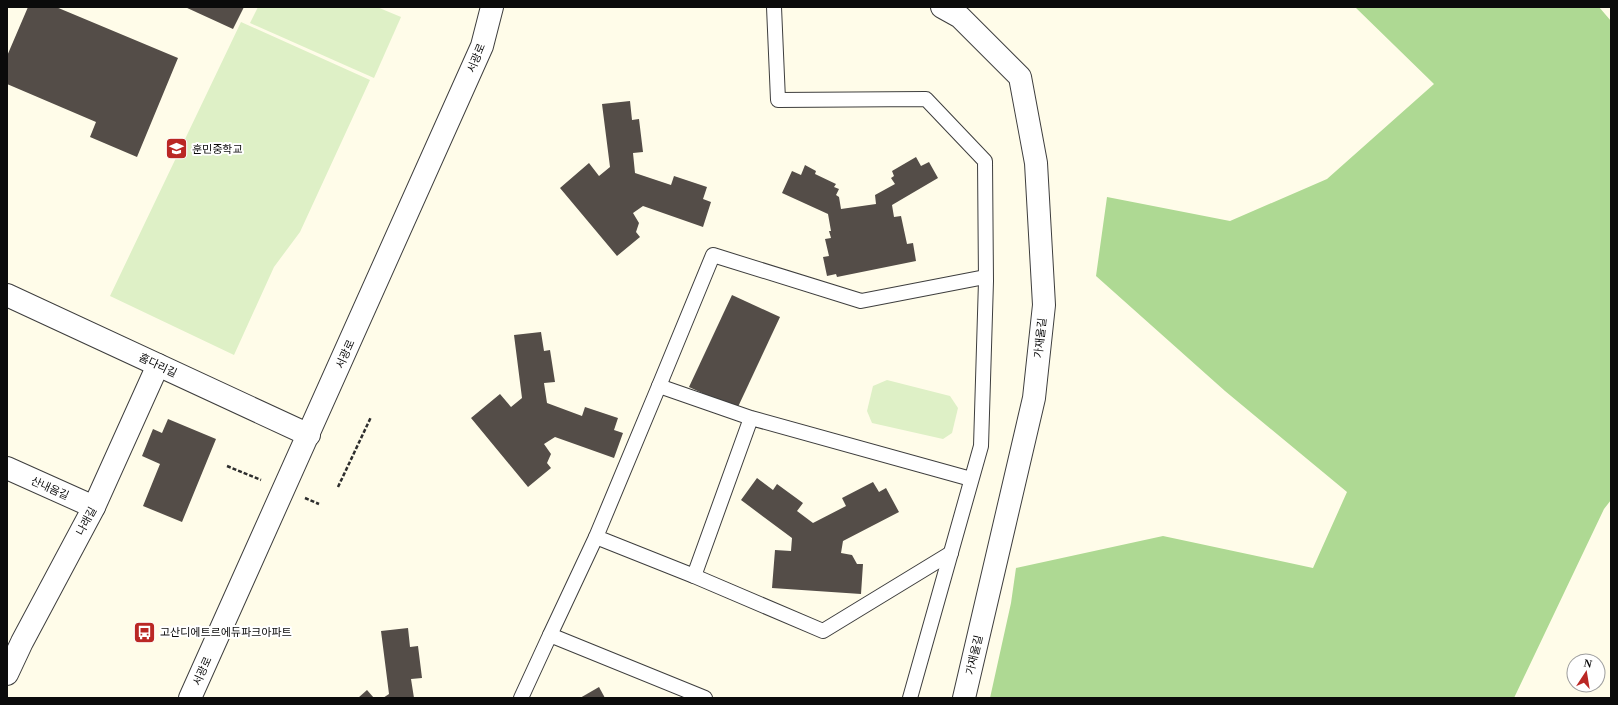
<svg xmlns="http://www.w3.org/2000/svg" width="1618" height="705" viewBox="0 0 1618 705" font-family="'Times New Roman','Noto Sans KR',serif">
	<rect width="100%" height="100%" fill="#fffce9"/>
	<polygon fill="#aed993" points="1355,7 1599,7 1611,21 1611,500 1604,509 1514,698 990,698 1011,603 1016,568 1163,536 1313,568 1347,492 1225,391 1096,276 1107,197 1230,221 1327,179 1434,84"/>
	<g fill="#def0c6">
		<polygon points="258,7 377,7 401,17 374,78 250,23"/>
		<polygon points="241,22 370,80 300,232 274,267 234,355 110,296"/>
		<polygon points="887,380 950,396 958,408 952,433 943,439 872,423 867,411 873,386"/>
	</g>
	<g fill="#544d48">
		<polygon points="28,7 56,7 178,58 137,157 90,137 96,122 7,84 7,56"/>
		<polygon points="185,7 244,7 233,29"/>
		<polygon points="630,101 632,120 639,119 643,152 633,153 635,173 671,185 674,176 707,187 703,199 711,202 703,227 643,206 633,213 639,223 636,232 640,237 617,256 560,188 589,163 599,176 610,167 602,104"/>
		<polygon points="916,157 921,166 929,162 938,178 892,205 894,217 901,216 907,244 913,243 916,261 837,277 836,274 827,276 823,257 829,256 825,239 831,238 829,231 831,231 828,214 782,193 792,171 801,175 805,165 816,171 815,174 836,184 834,187 839,189 836,195 839,197 841,209 876,204 875,195 895,184 891,178 894,176 892,171"/>
		<polygon points="732,295 780,317 737,409 689,387"/>
		<polygon points="541,332 544,351 550,350 555,382 544,383 547,403 582,416 585,407 618,418 614,430 623,433 614,458 555,437 544,444 551,454 547,463 551,468 528,487 471,418 500,394 511,407 522,398 514,335"/>
		<polygon points="168,419 216,439 182,522 143,506 160,464 142,456 153,429 162,433"/>
		<polygon points="757,478 773,490 777,484 803,503 797,511 813,523 846,506 842,498 873,482 879,492 886,488 899,512 843,541 841,553 852,555 857,564 863,564 861,594 772,588 775,550 791,551 792,538 741,500"/>
		<polygon points="408,628 410,647 418,646 422,678 411,679 414,698 383,698 389,694 381,631"/>
		<polygon points="599,687 605,698 580,698"/>
		<polygon points="367,690 374,698 358,698"/>
	</g>
	<g fill="none" stroke-linecap="round" stroke-linejoin="round">
		<defs>
			<g id="service">
				<polyline points="774,7 778,100 926,99 985,161 986,281 981,446 910,698"/>
				<polyline points="659,386 713,255 861,301 985,277"/>
				<polyline points="751,418 694,576 596,537 659,386 751,418 971,479"/>
				<polyline points="694,576 823,631 951,553"/>
				<polyline points="550,635 596,537"/>
				<polyline points="521,698 550,635 705,698"/>
			</g>
			<g id="minor">
				<polyline points="942,7 960,17 1020,77 1036,163 1044,305 1034,398 964,698"/>
				<polyline points="7,295 309,435"/>
				<polyline points="7,468 94,507"/>
				<polyline points="7,674 22,642 94,507 158,365"/>
			</g>
			<polyline id="tertiary" points="190,698 482,46 492,7"/>
		</defs>
		<use href="#service" stroke="#3e3e3e" stroke-width="16"/>
		<use href="#minor" stroke="#3e3e3e" stroke-width="24"/>
		<use href="#tertiary" stroke="#3e3e3e" stroke-width="24"/>
		<g stroke="#2d2d2d" stroke-width="2.5" stroke-dasharray="4 2" stroke-linecap="butt">
			<polyline points="227,466 261,480"/>
			<polyline points="338,487 371,417"/>
			<polyline points="305,498 319,504"/>
		</g>
		<use href="#service" stroke="#fff" stroke-width="14"/>
		<use href="#minor" stroke="#fff" stroke-width="22"/>
		<use href="#tertiary" stroke="#fff" stroke-width="22"/>
	</g>
	<defs>
		<symbol id="school-square" viewBox="-11 -11 22 22"><rect x="-9" y="-9" width="18" height="18" rx="4" fill="#ba2724" stroke="#fff"/><path d="M0-5L7-2L0 1L-7-2ZM-4 1L0 2.5L4 1V4Q0 6-4 4Z" fill="#fff"/></symbol>
		<symbol id="bus-square" viewBox="-11 -11 22 22"><rect x="-9" y="-9" width="18" height="18" rx="4" fill="#ba2724" stroke="#fff"/><path d="M-5-6H5V4H4V6H2V4H-2V6H-4V4H-5ZM-3.5-4V0h7V-4ZM-3.5 1.2v1.5H-2V1.2ZM2 1.2v1.5H3.5V1.2Z" fill="#fff"/></symbol>
	</defs>
	<g fill-rule="evenodd">
		<use href="#school-square" x="164" y="136" width="25" height="25"/>
		<use href="#bus-square" x="132" y="620" width="25" height="25"/>
	</g>
	<g text-anchor="middle" stroke-width="4" stroke-linejoin="round" paint-order="stroke">
		<g font-size="11" fill="#0b0b0b" stroke="#fff">
			<text transform="translate(476 58) rotate(-68)" y="4">서광로</text>
			<text transform="translate(1040 338) rotate(-84)" y="4">가재울길</text>
			<text transform="translate(345 354) rotate(-66)" y="4">서광로</text>
			<text transform="translate(158 365) rotate(25)" y="4">홈다리길</text>
			<text transform="translate(50 488) rotate(24)" y="4">산내음길</text>
			<text transform="translate(86 521) rotate(-62)" y="4">나래길</text>
			<text transform="translate(974 655) rotate(-77)" y="4">가재울길</text>
			<text transform="translate(202 671) rotate(-66)" y="4">서광로</text>
		</g>
		<g font-size="11" fill="#0b0b0b" stroke="#fff" text-anchor="start">
			<text x="192" y="153">훈민중학교</text>
			<text x="160" y="636">고산디에트르에듀파크아파트</text>
		</g>
	</g>
	<rect width="1618" height="705" fill="none" stroke="#0b0b0b" stroke-width="16"/>
	<g transform="translate(1586 673) rotate(12)"><circle r="19" fill="#ffffff" stroke="#9d9d9d"/>
	<path d="M0-3L7 15L0 10L-7 15Z" fill="#ba2724"/>
	<text y="-6" font-size="11" font-weight="bold" text-anchor="middle" fill="#0b0b0b">N</text>
	</g>
</svg>
